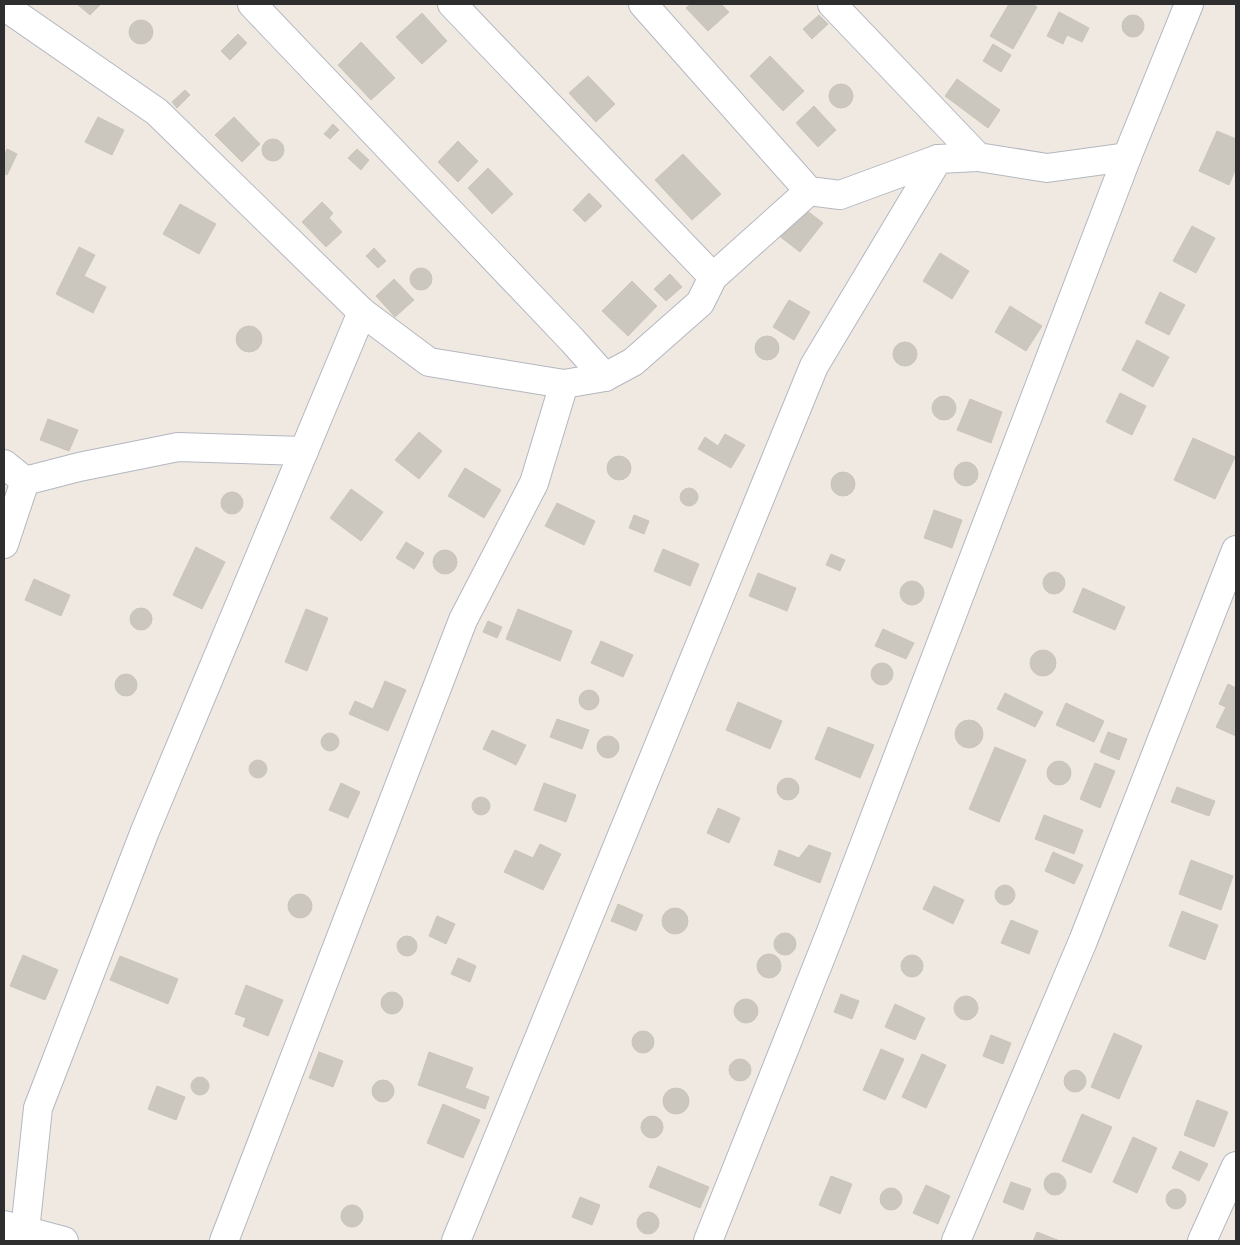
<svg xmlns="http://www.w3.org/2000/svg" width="1240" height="1245" viewBox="0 0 1240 1245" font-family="'Golos Text',sans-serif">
	<rect width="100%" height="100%" fill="#efe9e1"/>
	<g fill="#cbc7bf" stroke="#cbc5ba">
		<polygon points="77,4 101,4 90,15"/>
		<polygon points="691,4 721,4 729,12 708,31 686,8"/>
		<polygon points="1009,4 1032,4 1037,7 1013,49 990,36"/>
		<polygon points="1059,12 1089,28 1082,42 1067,35 1063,44 1047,36"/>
		<polygon points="422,13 447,41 422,64 396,37"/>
		<polygon points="819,15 828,24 812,39 803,29"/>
		<circle cx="1133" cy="26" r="11"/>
		<circle cx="141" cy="32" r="12"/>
		<polygon points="238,34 247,43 230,60 221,51"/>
		<polygon points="361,42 395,78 371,100 338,65"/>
		<polygon points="993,44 1011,55 1001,72 983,61"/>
		<polygon points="770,56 804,91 783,111 750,76"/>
		<polygon points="588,76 615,104 596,122 569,93"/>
		<polygon points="957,79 1000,110 988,128 945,96"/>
		<circle cx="841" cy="96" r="12"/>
		<polygon points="185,90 190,95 177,108 172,102"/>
		<polygon points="814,106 836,130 818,147 796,123"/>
		<polygon points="98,117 124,130 112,155 85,142"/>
		<polygon points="234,117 260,144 242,162 215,135"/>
		<polygon points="333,124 339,130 330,139 324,134"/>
		<polygon points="1217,131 1236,139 1236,168 1229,185 1199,171"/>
		<circle cx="273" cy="150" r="11"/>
		<polygon points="458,141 478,161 458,182 438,162"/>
		<polygon points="7,149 17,154 7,175 4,173 4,156"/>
		<polygon points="357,149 369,160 361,170 348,158"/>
		<polygon points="683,154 721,194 692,220 655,180"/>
		<polygon points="488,168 513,194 492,214 468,188"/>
		<polygon points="589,193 602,206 585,222 573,210"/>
		<polygon points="322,202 333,213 329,218 342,232 326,247 302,222"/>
		<polygon points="180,204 216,224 199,254 163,234"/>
		<polygon points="801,206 823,223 800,252 778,235"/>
		<polygon points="1192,226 1215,238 1196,273 1173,261"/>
		<polygon points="79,247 95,255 84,276 106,287 93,313 56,294"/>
		<polygon points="374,248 386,261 378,268 366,256"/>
		<polygon points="940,253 969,271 952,299 923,281"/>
		<circle cx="421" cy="279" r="11"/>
		<polygon points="670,274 682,287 666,301 654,289"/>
		<polygon points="394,279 414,300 395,317 376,296"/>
		<polygon points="632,281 657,306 628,336 602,311"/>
		<polygon points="1160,292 1185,305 1169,335 1145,323"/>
		<polygon points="789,300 810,312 794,340 773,327"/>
		<polygon points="1010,306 1042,326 1026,351 995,332"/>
		<circle cx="249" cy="339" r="13"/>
		<circle cx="767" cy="348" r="12"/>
		<polygon points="1137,340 1169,357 1153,387 1122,370"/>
		<circle cx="905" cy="354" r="12"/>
		<polygon points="1120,393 1146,406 1132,435 1106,422"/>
		<circle cx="944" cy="408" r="12"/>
		<polygon points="970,399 1002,412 991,443 957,430"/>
		<polygon points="48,419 78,430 69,451 40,440"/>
		<polygon points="419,432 442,451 419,479 395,460"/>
		<polygon points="725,434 745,445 731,468 698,449 705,437 718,446"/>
		<polygon points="1193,438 1235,457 1215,499 1174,480"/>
		<circle cx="619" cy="468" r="12"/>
		<circle cx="966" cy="474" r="12"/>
		<polygon points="465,468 501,490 484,518 448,496"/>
		<circle cx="843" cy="484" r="12"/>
		<circle cx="689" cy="497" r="9"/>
		<polygon points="351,489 383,512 361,541 330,518"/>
		<circle cx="232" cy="503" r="11"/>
		<polygon points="557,503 595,521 584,545 545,526"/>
		<polygon points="934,510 962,520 952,548 924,538"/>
		<polygon points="634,515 649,521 644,534 629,528"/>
		<polygon points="406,542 424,553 414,569 396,558"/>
		<polygon points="196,547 225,562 202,609 173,595"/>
		<polygon points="663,549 699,564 690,586 654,571"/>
		<circle cx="445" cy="562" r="12"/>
		<polygon points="831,554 845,560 840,571 826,565"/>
		<circle cx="1054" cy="583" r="11"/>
		<polygon points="758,573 796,588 787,611 749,596"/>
		<polygon points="34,579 70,595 61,616 25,600"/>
		<circle cx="912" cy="593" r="12"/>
		<polygon points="1083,588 1125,607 1115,630 1073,612"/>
		<circle cx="141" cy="619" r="11"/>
		<polygon points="306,609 328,618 307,671 285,662"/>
		<polygon points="518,609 572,631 560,661 506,639"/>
		<polygon points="488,621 502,627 497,638 483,632"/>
		<polygon points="883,629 914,643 906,659 875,646"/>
		<polygon points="601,641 633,655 623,677 591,663"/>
		<circle cx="1043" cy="663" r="13"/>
		<circle cx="882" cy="674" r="11"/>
		<circle cx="126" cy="685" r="11"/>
		<polygon points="385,681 406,690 388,731 349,714 355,701 373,709"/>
		<polygon points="1228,684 1236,688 1236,736 1216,727 1226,707 1219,704"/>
		<circle cx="589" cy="700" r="10"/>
		<polygon points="1005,693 1043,712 1035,727 997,709"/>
		<polygon points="738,702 782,721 770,749 726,730"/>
		<polygon points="1066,703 1104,721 1094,742 1056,725"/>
		<polygon points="557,719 589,730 582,749 550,737"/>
		<circle cx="969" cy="734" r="14"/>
		<polygon points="828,727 874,745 860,778 815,759"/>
		<polygon points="492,730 526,745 516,765 483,749"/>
		<polygon points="1108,732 1127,739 1119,760 1100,752"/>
		<circle cx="330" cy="742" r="9"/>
		<circle cx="608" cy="747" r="11"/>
		<polygon points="995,747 1026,760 999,822 969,809"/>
		<circle cx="258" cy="769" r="9"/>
		<circle cx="1059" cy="773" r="12"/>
		<polygon points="1095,763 1115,771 1100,808 1080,799"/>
		<circle cx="788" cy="789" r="11"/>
		<polygon points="341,783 360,792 348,818 329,810"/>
		<polygon points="544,783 576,795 566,822 534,810"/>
		<polygon points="1177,787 1215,801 1209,816 1171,802"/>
		<circle cx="481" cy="806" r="9"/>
		<polygon points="718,808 740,818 729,843 707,833"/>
		<polygon points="1044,815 1083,830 1074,854 1035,839"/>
		<polygon points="540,844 561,854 543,890 504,872 515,850 533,858"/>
		<polygon points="809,845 831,853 820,883 774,865 779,850 799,858"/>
		<polygon points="1053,852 1083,865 1074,884 1045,871"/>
		<polygon points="1191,860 1233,876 1221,910 1179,894"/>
		<circle cx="1005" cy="895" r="10"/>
		<polygon points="934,886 964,900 953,924 923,909"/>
		<circle cx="300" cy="906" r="12"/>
		<polygon points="618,904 643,915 636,931 611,921"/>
		<circle cx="675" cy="921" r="13"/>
		<polygon points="1182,911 1218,925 1205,960 1169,946"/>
		<polygon points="437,916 455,924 446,944 429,936"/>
		<polygon points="1011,920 1038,931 1029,954 1001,943"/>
		<circle cx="785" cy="944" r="11"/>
		<circle cx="407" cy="946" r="10"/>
		<circle cx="769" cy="966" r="12"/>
		<polygon points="23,955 58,970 45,1000 10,986"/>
		<circle cx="912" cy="966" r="11"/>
		<polygon points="120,956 178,979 168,1004 110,980"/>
		<polygon points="458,958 476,966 470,982 451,974"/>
		<polygon points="246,985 283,1000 268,1036 243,1026 246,1018 235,1014"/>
		<circle cx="392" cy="1003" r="11"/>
		<polygon points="841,994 859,1001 852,1019 834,1012"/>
		<circle cx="966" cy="1008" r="12"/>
		<circle cx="746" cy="1011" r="12"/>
		<polygon points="895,1004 925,1018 915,1040 885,1027"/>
		<circle cx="643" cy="1042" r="11"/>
		<polygon points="1114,1033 1142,1046 1119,1099 1091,1087"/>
		<polygon points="991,1035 1011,1043 1003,1064 983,1056"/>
		<polygon points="881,1049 904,1059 885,1100 863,1090"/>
		<polygon points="319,1052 343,1061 333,1087 309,1078"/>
		<polygon points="429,1052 473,1068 465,1088 489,1097 485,1109 418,1085"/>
		<polygon points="922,1054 946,1065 926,1108 902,1097"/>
		<circle cx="740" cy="1070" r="11"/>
		<circle cx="1075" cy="1081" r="11"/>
		<circle cx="200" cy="1086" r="9"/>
		<circle cx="383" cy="1091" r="11"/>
		<polygon points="157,1086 185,1097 176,1120 148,1109"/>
		<circle cx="676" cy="1101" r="13"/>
		<polygon points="1197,1100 1228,1112 1214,1147 1184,1135"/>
		<polygon points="443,1104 480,1120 463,1158 427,1143"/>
		<polygon points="1082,1114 1112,1127 1091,1173 1062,1161"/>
		<circle cx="652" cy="1127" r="11"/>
		<polygon points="1133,1137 1157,1148 1137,1193 1113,1182"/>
		<polygon points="1180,1151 1208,1164 1199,1181 1172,1168"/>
		<polygon points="658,1166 709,1187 700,1208 649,1187"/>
		<circle cx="1055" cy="1184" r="11"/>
		<polygon points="831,1176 852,1184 840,1214 819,1205"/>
		<polygon points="1011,1182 1031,1189 1023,1210 1003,1202"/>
		<polygon points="926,1185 950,1196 938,1224 913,1213"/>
		<circle cx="891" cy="1199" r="11"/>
		<circle cx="1176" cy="1199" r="10"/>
		<polygon points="580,1197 600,1205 592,1225 572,1217"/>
		<circle cx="352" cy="1216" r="11"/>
		<circle cx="648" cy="1223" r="11"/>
		<polygon points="1037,1232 1060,1241 1033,1241"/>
	</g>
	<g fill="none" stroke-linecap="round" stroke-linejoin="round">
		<defs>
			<g id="street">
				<polyline points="252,4 572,340 605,377"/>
				<polyline points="452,4 713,277"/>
				<polyline points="643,4 809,191 840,195 938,159"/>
				<polyline points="832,4 978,157 1047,168 1127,157"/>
				<polyline points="4,6 157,112 362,312 429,362 564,384 605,377 633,362 700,303 713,277 809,191"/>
				<polyline points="4,464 25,481"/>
				<polyline points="4,544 25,481 79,467 178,447 304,451"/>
				<polyline points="4,1225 64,1241"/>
				<polyline points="25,1231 38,1108 145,831 362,312"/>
				<polyline points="224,1241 463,620 534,483 564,384"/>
				<polyline points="456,1241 814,366 938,159 978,157"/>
				<polyline points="708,1241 832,929 1127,157 1189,4"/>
				<polyline points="956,1241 1083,941 1236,550"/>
				<polyline points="1202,1241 1236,1166"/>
			</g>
		</defs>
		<use href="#street" stroke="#b4b7c1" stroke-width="30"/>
		<use href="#street" stroke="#fff" stroke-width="28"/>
	</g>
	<rect width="1240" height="1245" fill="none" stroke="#2e2e2e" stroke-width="10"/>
</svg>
